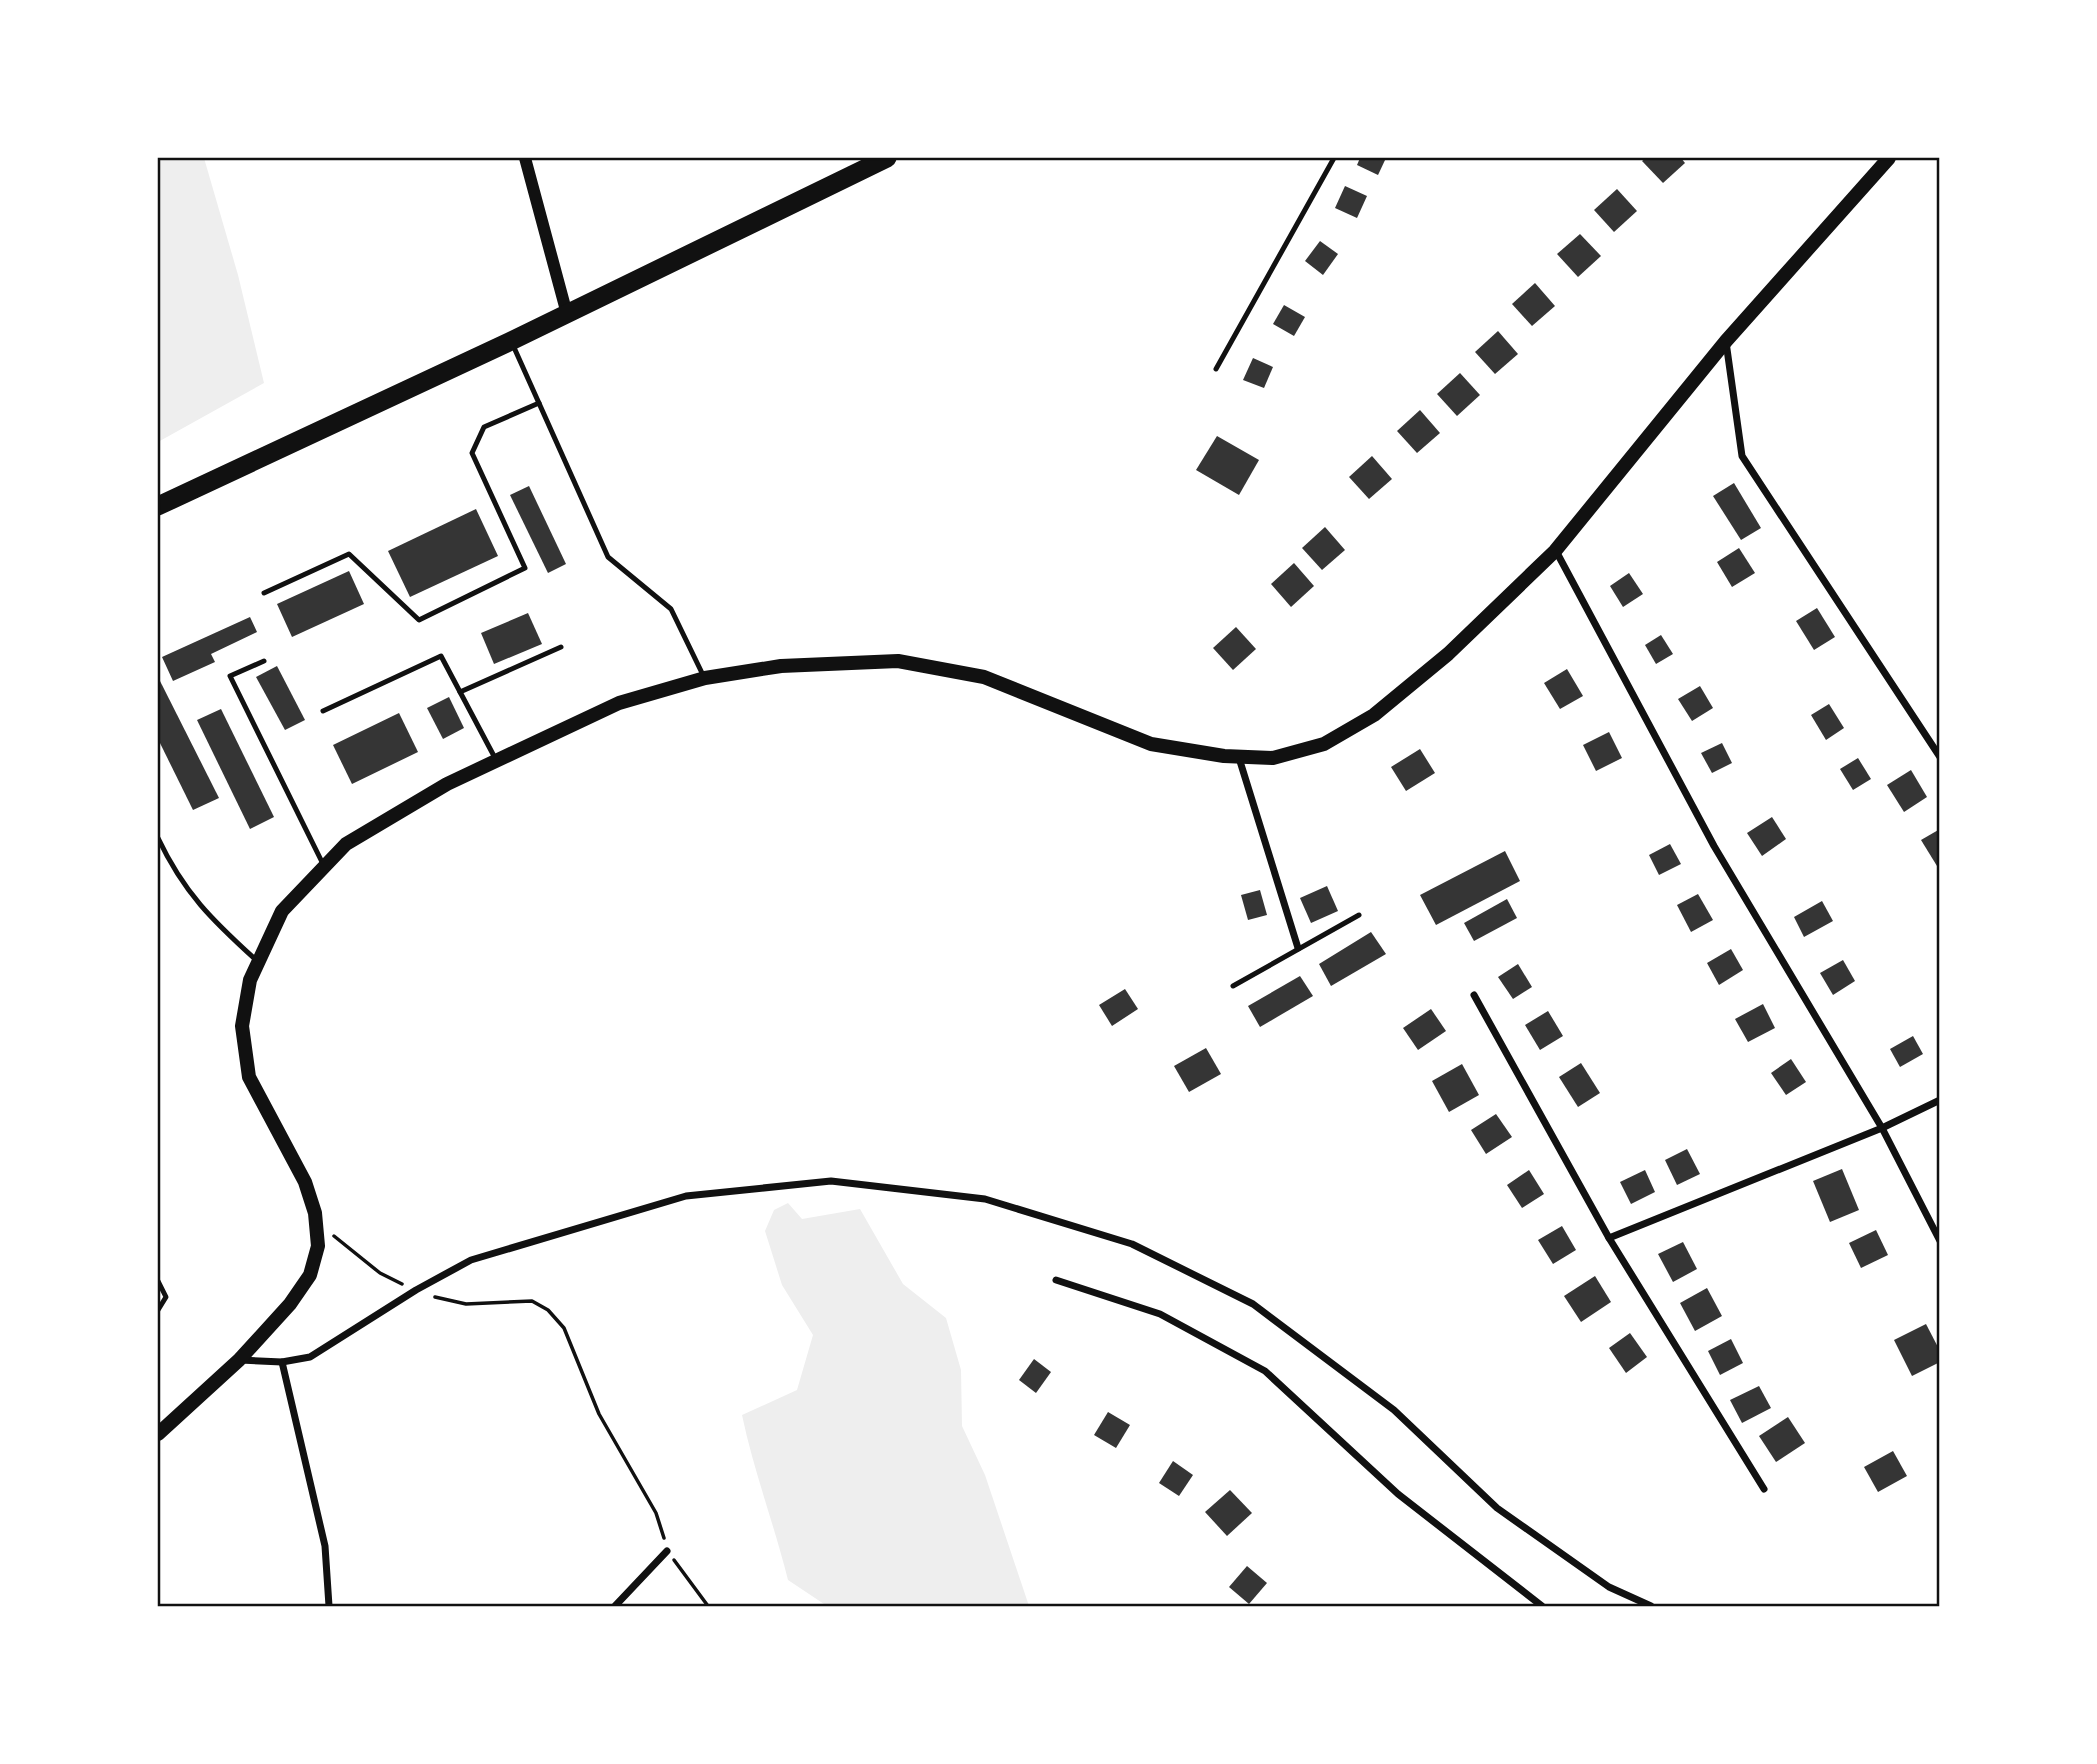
<svg xmlns="http://www.w3.org/2000/svg" width="2097" height="1764" viewBox="0 0 2097 1764" font-family="'DM Sans',sans-serif">
	<rect width="100%" height="100%" fill="#fff"/>
	<g fill="#eee">
		<polygon points="158,158 204,158 238,275 264,383 158,442"/>
		<path d="M788,1203L802,1219L860,1209L903,1284L946,1318L961,1370L962,1426L985,1475L1029,1606H827L788,1580C774,1524 754,1472 742,1415L797,1390L813,1335L782,1285L765,1231L774,1210Z"/>
	</g>
	<g fill="#353535">
		<polygon points="1360,158 1386,158 1378,175 1357,165"/>
		<polygon points="1646,158 1681,158 1685,163 1663,183 1642,161"/>
		<polygon points="1345,186 1367,196 1357,218 1335,208"/>
		<polygon points="1617,189 1637,211 1614,232 1594,210"/>
		<polygon points="1580,234 1601,256 1578,277 1557,254"/>
		<polygon points="1320,241 1338,254 1323,275 1305,261"/>
		<polygon points="1535,283 1555,306 1532,326 1512,304"/>
		<polygon points="1284,305 1305,317 1294,336 1273,324"/>
		<polygon points="1498,331 1518,354 1495,374 1475,352"/>
		<polygon points="1253,358 1273,367 1264,388 1243,380"/>
		<polygon points="1460,373 1480,395 1457,416 1437,394"/>
		<polygon points="1420,410 1440,433 1417,453 1397,431"/>
		<polygon points="1217,436 1259,460 1239,495 1196,470"/>
		<polygon points="1372,456 1392,479 1369,499 1349,477"/>
		<polygon points="1734,483 1761,528 1741,540 1713,496"/>
		<polygon points="529,486 566,564 548,573 510,495"/>
		<polygon points="476,509 498,556 410,597 388,551"/>
		<polygon points="1325,527 1345,550 1322,570 1302,548"/>
		<polygon points="1739,548 1755,573 1732,587 1717,562"/>
		<polygon points="1294,563 1314,586 1291,607 1271,584"/>
		<polygon points="349,571 364,604 292,637 277,604"/>
		<polygon points="1629,573 1643,594 1623,607 1610,586"/>
		<polygon points="1817,608 1835,637 1814,650 1796,621"/>
		<polygon points="528,613 542,644 494,664 481,633"/>
		<polygon points="250,617 257,632 211,654 215,662 173,681 162,657"/>
		<polygon points="1236,627 1256,649 1233,670 1213,648"/>
		<polygon points="1661,635 1673,654 1656,664 1645,645"/>
		<polygon points="277,666 305,720 285,730 256,677"/>
		<polygon points="1567,669 1583,696 1560,709 1544,683"/>
		<polygon points="158,677 219,798 193,810 158,739"/>
		<polygon points="1700,686 1713,708 1692,721 1678,699"/>
		<polygon points="449,697 464,728 443,739 427,708"/>
		<polygon points="1829,704 1844,728 1826,740 1811,715"/>
		<polygon points="221,709 274,817 250,829 197,720"/>
		<polygon points="399,713 418,752 352,784 333,745"/>
		<polygon points="1609,732 1622,758 1596,771 1583,745"/>
		<polygon points="1722,743 1732,763 1712,773 1701,753"/>
		<polygon points="1420,749 1435,773 1406,791 1391,767"/>
		<polygon points="1858,758 1871,779 1853,790 1840,769"/>
		<polygon points="1911,770 1927,797 1904,812 1887,785"/>
		<polygon points="1772,817 1786,839 1762,856 1747,833"/>
		<polygon points="1940,829 1940,865 1937,866 1921,840"/>
		<polygon points="1670,844 1681,864 1659,875 1649,855"/>
		<polygon points="1505,851 1520,881 1436,925 1420,895"/>
		<polygon points="1327,886 1338,911 1311,923 1300,898"/>
		<polygon points="1260,890 1267,915 1248,920 1241,895"/>
		<polygon points="1698,894 1713,920 1691,932 1677,905"/>
		<polygon points="1507,899 1517,918 1474,941 1464,923"/>
		<polygon points="1822,901 1833,921 1804,937 1794,917"/>
		<polygon points="1371,932 1386,954 1331,986 1319,964"/>
		<polygon points="1731,949 1743,970 1719,985 1707,963"/>
		<polygon points="1843,960 1855,981 1833,995 1820,973"/>
		<polygon points="1518,964 1532,987 1513,999 1498,977"/>
		<polygon points="1300,976 1313,996 1260,1027 1248,1006"/>
		<polygon points="1125,989 1138,1009 1112,1026 1099,1005"/>
		<polygon points="1763,1004 1775,1028 1748,1042 1735,1019"/>
		<polygon points="1431,1009 1446,1031 1418,1050 1403,1028"/>
		<polygon points="1548,1011 1563,1036 1540,1050 1525,1025"/>
		<polygon points="1913,1036 1923,1054 1900,1067 1890,1049"/>
		<polygon points="1206,1048 1221,1074 1189,1092 1174,1066"/>
		<polygon points="1791,1059 1806,1082 1786,1095 1771,1073"/>
		<polygon points="1581,1063 1600,1093 1578,1107 1559,1077"/>
		<polygon points="1462,1064 1479,1095 1449,1112 1432,1081"/>
		<polygon points="1496,1114 1512,1137 1486,1154 1471,1130"/>
		<polygon points="1687,1149 1700,1174 1677,1185 1665,1160"/>
		<polygon points="1842,1169 1859,1210 1830,1222 1813,1181"/>
		<polygon points="1529,1170 1544,1194 1522,1208 1507,1185"/>
		<polygon points="1645,1170 1655,1192 1631,1204 1620,1182"/>
		<polygon points="1562,1226 1576,1250 1553,1264 1538,1240"/>
		<polygon points="1876,1230 1888,1255 1861,1268 1849,1243"/>
		<polygon points="1683,1242 1697,1269 1673,1282 1658,1254"/>
		<polygon points="1595,1276 1611,1302 1581,1322 1564,1296"/>
		<polygon points="1707,1288 1722,1316 1695,1331 1680,1303"/>
		<polygon points="1926,1324 1940,1351 1940,1362 1912,1376 1894,1340"/>
		<polygon points="1630,1333 1647,1357 1626,1373 1609,1348"/>
		<polygon points="1731,1339 1743,1363 1720,1375 1708,1351"/>
		<polygon points="1034,1359 1051,1372 1036,1393 1019,1380"/>
		<polygon points="1759,1386 1771,1408 1742,1423 1730,1400"/>
		<polygon points="1108,1412 1130,1425 1116,1448 1094,1435"/>
		<polygon points="1788,1417 1805,1443 1776,1462 1759,1436"/>
		<polygon points="1893,1451 1907,1476 1878,1492 1864,1467"/>
		<polygon points="1173,1461 1193,1475 1179,1496 1159,1483"/>
		<polygon points="1230,1490 1252,1513 1227,1536 1205,1512"/>
		<polygon points="1247,1566 1267,1583 1249,1604 1229,1587"/>
	</g>
	<g fill="none" stroke-linecap="round" stroke-linejoin="round">
		<g stroke="#111" stroke-width="3.5">
			<polyline points="334,1236 380,1273 402,1284"/>
			<polyline points="435,1297 466,1304 532,1301 548,1310 564,1328 599,1414 656,1513 664,1538"/>
			<polyline points="674,1560 708,1606"/>
		</g>
		<g stroke="#111" stroke-width="5">
			<polyline points="512,343 608,557 671,609 703,675"/>
			<polyline points="1216,369 1334,158"/>
			<polyline points="264,593 349,554 419,620 525,568 472,453 484,427 539,403"/>
			<polyline points="264,661 230,676 323,864"/>
			<polyline points="460,692 561,647"/>
			<polyline points="323,711 441,656 495,758"/>
			<path d="M158,838C184,893 212,920 256,960"/>
			<polyline points="1233,986 1359,915"/>
			<polyline points="158,1281 166,1297 158,1310"/>
		</g>
		<g stroke="#111" stroke-width="7">
			<polyline points="1726,342 1742,456 1940,757"/>
			<polyline points="1556,551 1714,846 1882,1128 1940,1241"/>
			<polyline points="1239,758 1298,948"/>
			<polyline points="1474,995 1609,1238 1764,1489"/>
			<polyline points="1609,1238 1882,1128 1940,1100"/>
			<polyline points="1056,1280 1160,1314 1265,1371 1398,1494 1542,1606"/>
			<polyline points="240,1360 282,1362 310,1357 416,1290 471,1260 686,1196 831,1181 985,1199 1132,1244 1253,1304 1394,1410 1497,1508 1609,1587 1651,1606"/>
			<polyline points="282,1362 325,1546 329,1606"/>
			<polyline points="615,1606 667,1551"/>
		</g>
		<polyline stroke="#111" stroke-width="12" points="525,158 567,314"/>
		<polyline stroke="#111" stroke-width="14" points="158,1434 239,1360 290,1304 310,1275 318,1246 315,1213 305,1182 249,1077 242,1026 250,980 282,911 346,844 447,784 619,703 705,678 781,666 898,661 984,677 1151,744 1224,756 1273,758 1324,744 1374,715 1448,654 1555,551 1726,341 1889,158"/>
		<polyline stroke="#111" stroke-width="19" points="158,506 511,341 887,158"/>
	</g>
	<rect width="2097" height="1764" fill="none" stroke="#ffffff" stroke-width="318"/>
	<rect x="159" y="159" width="1779" height="1446" fill="none" stroke="#111" stroke-width="2.5"/>
</svg>
